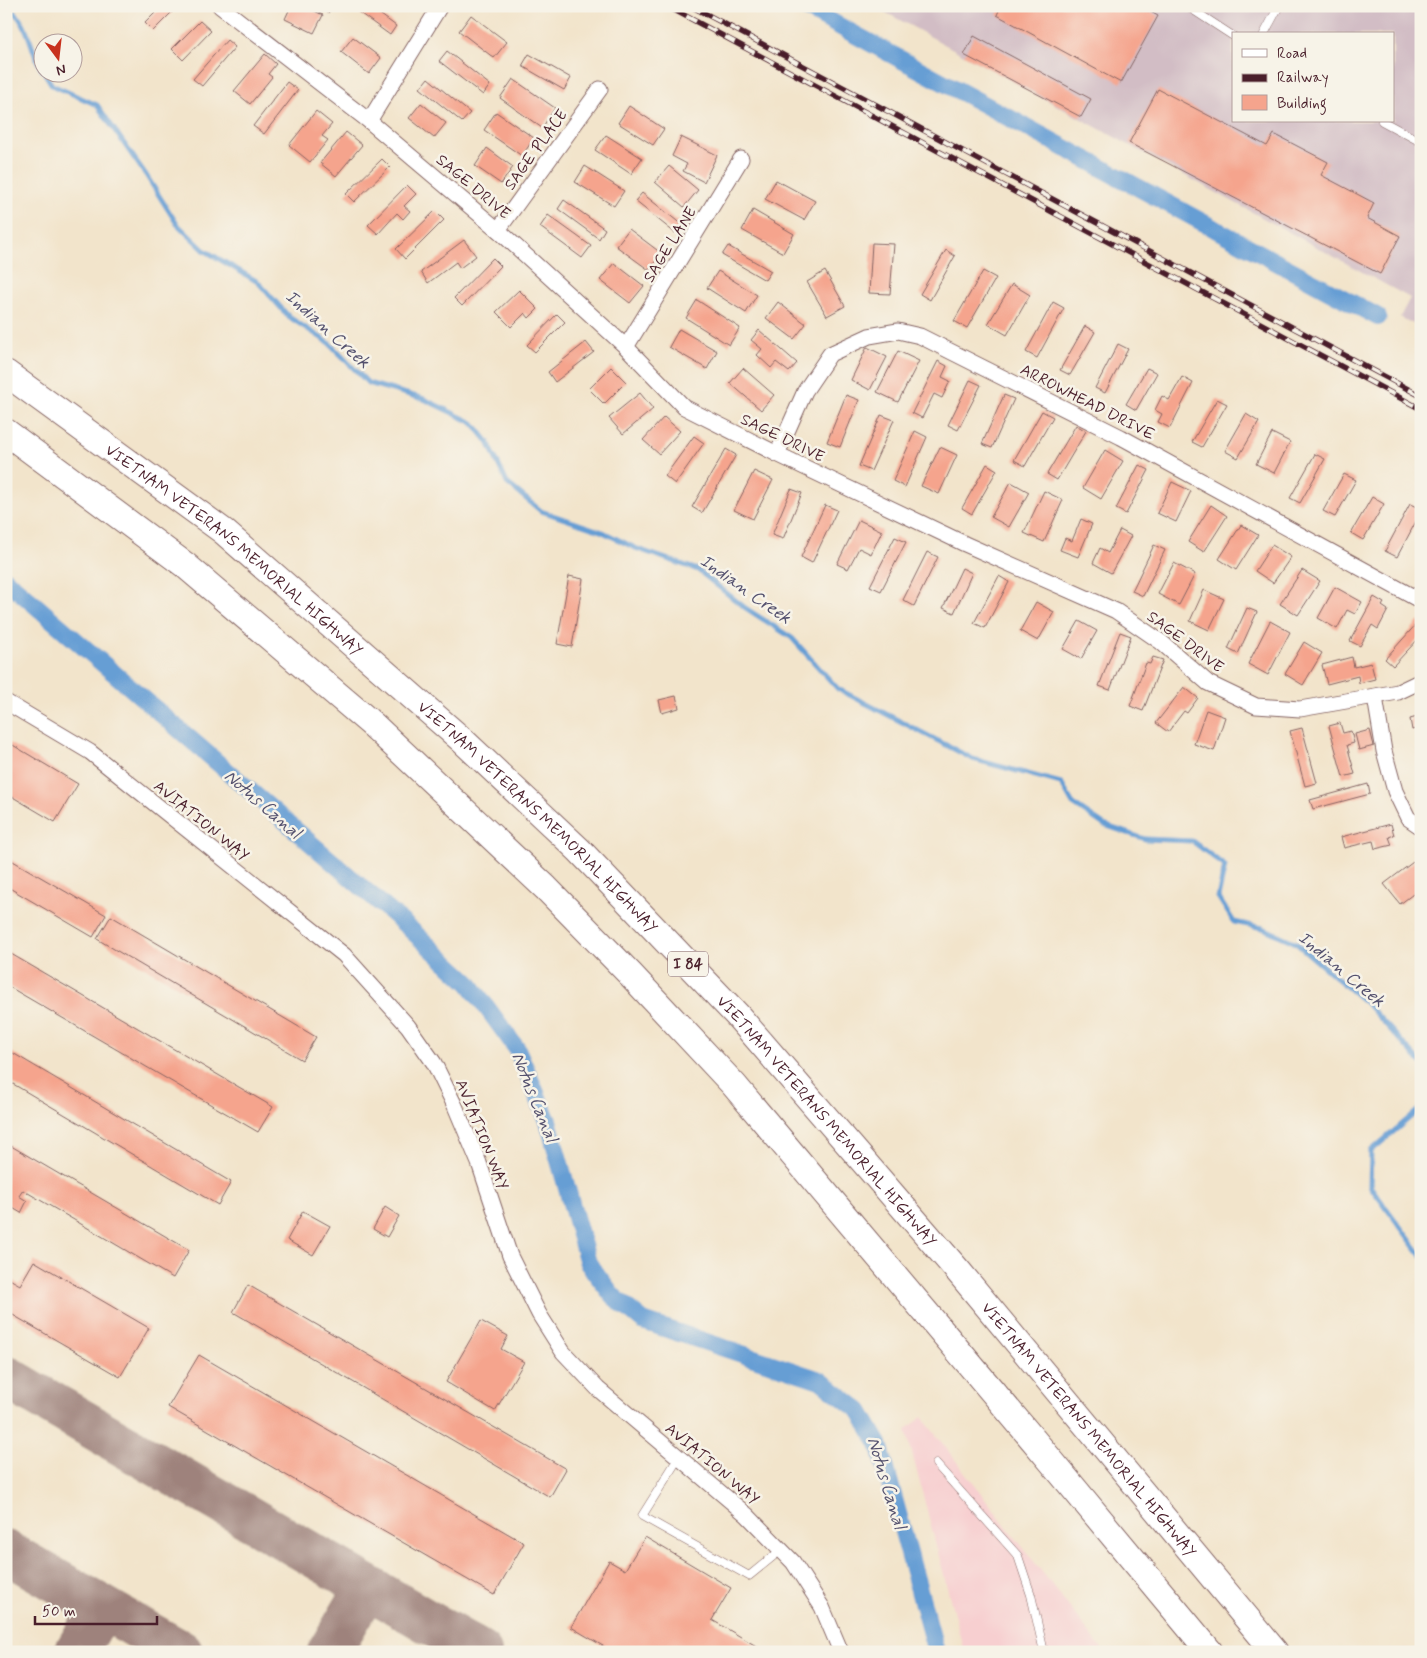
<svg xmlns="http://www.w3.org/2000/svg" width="1427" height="1658" viewBox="0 0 1427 1658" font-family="Mynerve,sans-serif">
	<rect width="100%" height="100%" fill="#f7f3e8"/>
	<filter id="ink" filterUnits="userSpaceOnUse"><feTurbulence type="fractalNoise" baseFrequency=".02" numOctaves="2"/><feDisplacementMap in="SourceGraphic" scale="10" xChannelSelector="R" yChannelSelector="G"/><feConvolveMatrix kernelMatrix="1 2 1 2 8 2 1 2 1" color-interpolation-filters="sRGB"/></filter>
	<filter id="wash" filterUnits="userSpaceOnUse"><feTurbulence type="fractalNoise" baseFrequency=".0096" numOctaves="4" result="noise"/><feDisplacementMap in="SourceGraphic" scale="20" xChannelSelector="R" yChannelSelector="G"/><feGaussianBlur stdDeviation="1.12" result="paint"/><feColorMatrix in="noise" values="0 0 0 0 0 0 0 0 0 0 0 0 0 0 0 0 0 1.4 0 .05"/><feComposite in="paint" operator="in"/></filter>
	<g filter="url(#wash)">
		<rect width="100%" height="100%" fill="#f2e4cb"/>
		<polygon fill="#f7cfd0" points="922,1417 1104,1652 964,1652 906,1430"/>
		<path fill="#d2bdc5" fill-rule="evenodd" d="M874,6H1421V328L1400,317L1410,298ZM1233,34H1393V121H1233Z"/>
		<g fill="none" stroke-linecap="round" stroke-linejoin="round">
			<g stroke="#669ed4" stroke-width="5">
				<path d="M6,6C31,22 29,49 42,70"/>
				<polyline points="44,72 52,85 97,105 146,175 177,224 204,250 258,282 289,317 329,343 368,383 424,399 473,423 488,442 507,483 541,511 603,532 635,548 698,570 744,607 792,638 838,689 973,759 1061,783 1073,804 1104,825 1145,839 1192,841 1225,866 1218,897 1234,922 1263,928 1296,943 1368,1005 1421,1063"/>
				<polyline points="1421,1108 1371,1151 1370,1186 1421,1255"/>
			</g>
			<g stroke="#669ed4" stroke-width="18">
				<polyline points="802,6 1378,317"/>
				<polyline points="6,580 409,928 469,983 517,1049 548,1121 588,1263 613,1296 643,1321 820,1380 860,1411 879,1444 936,1652"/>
			</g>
			<g stroke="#9e827b" stroke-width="44">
				<polyline points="6,1377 480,1652"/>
				<polyline points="6,1552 181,1652"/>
				<polyline points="76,1652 102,1607"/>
				<polyline points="329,1652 365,1591"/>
			</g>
		</g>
		<g id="blocks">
			<g fill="#f5a48d">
				<polygon points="162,6 178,6 153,31 145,23"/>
				<polygon points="291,6 304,6 323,15 314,33 285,19"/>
				<polygon points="320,6 334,6 328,13"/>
				<polygon points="350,6 369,6 396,26 390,35"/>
				<polygon points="1001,6 1140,6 1158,16 1121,83 997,15"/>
				<polygon points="471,15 507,42 494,58 459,31"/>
				<polygon points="200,21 211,31 183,60 172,49"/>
				<polygon points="974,36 1091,99 1081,117 964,55"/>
				<polygon points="353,37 381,58 369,74 341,52"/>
				<polygon points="227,40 235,47 202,86 193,79"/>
				<polygon points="447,51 490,85 483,95 439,61"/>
				<polygon points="265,54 276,64 268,74 272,77 250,104 234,91"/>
				<polygon points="529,54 571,78 564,90 522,66"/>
				<polygon points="428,78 470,113 462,122 420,88"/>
				<polygon points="513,79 555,108 542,128 500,98"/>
				<polygon points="287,82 298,90 264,134 253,126"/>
				<polygon points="1158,89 1267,146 1274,134 1328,162 1321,175 1374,203 1367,218 1400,236 1380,274 1129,143"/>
				<polygon points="421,103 446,123 434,138 409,118"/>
				<polygon points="629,106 664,129 653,145 618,123"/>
				<polygon points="316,111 332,124 322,136 328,140 310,162 289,145"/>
				<polygon points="496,112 534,138 522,156 484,130"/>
				<polygon points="346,132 362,145 336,176 320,163"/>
				<polygon points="606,135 642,158 631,174 595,150"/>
				<polygon points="681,137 717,155 704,182 683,171 687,164 672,156"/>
				<polygon points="487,148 513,167 501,184 475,166"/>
				<polygon points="382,159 390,167 354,202 346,194"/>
				<polygon points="585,166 624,191 614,206 575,182"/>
				<polygon points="669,166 698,190 684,207 655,182"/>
				<polygon points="776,180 815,201 804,220 765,199"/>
				<polygon points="407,185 416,194 404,206 410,211 403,219 397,213 378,234 368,225"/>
				<polygon points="642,193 682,225 675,233 635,201"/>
				<polygon points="564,200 605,229 599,239 558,209"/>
				<polygon points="753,210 794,234 783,253 742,230"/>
				<polygon points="435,211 444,220 405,259 396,249"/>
				<polygon points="548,215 591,246 582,258 540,227"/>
				<polygon points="629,229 661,253 649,270 616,246"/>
				<polygon points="464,240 476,256 460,268 456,262 428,283 421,272"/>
				<polygon points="872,243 894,244 890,294 869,293"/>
				<polygon points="728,246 771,271 765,280 722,255"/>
				<polygon points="946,250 955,256 930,300 920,294"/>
				<polygon points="493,258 501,266 462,306 454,298"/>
				<polygon points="614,263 644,286 630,303 600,280"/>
				<polygon points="718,271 757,295 746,313 707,288"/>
				<polygon points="825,271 845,306 827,316 807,282"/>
				<polygon points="983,271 996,278 967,328 954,321"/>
				<polygon points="1012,284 1030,295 1007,335 988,324"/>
				<polygon points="519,290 538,309 529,318 525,313 511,327 496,312"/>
				<polygon points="697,300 740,328 729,345 686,318"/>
				<polygon points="778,302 806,324 794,339 766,318"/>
				<polygon points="1053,302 1064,308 1037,358 1026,352"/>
				<polygon points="557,314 565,322 535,352 527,345"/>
				<polygon points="1085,326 1095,332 1070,375 1060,370"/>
				<polygon points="679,329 717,351 707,369 669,347"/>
				<polygon points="759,330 797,363 789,372 776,362 771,368 757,355 762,349 751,340"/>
				<polygon points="586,342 594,352 555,382 548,372"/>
				<polygon points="1118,344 1128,349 1105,393 1095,388"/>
				<polygon points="867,347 887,357 870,390 851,380"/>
				<polygon points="898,351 919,361 898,402 877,392"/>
				<polygon points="938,361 947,366 942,377 950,381 942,398 934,394 922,418 912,413"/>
				<polygon points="611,367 626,382 604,404 589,389"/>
				<polygon points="743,368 774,395 761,410 730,383"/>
				<polygon points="1147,368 1157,373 1136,410 1126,404"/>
				<polygon points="1182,377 1193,383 1170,428 1158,422 1162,414 1155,410 1162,396 1169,400"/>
				<polygon points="970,380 981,385 958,430 948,425"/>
				<polygon points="640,393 653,409 623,434 609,418"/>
				<polygon points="846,395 859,400 840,447 827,442"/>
				<polygon points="1004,395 1014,399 992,448 982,444"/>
				<polygon points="1217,399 1227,404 1202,447 1192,442"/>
				<polygon points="1042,411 1053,417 1025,466 1014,460"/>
				<polygon points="1246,414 1259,422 1238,458 1225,451"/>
				<polygon points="881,415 894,420 871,471 859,466"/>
				<polygon points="664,417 680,431 659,454 643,440"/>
				<polygon points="1076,425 1086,431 1057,480 1047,474"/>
				<polygon points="915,431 927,437 905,487 893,481"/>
				<polygon points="1272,433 1290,442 1274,473 1256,464"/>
				<polygon points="694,436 704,443 675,484 665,476"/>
				<polygon points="940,447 957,455 939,494 921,486"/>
				<polygon points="726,449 736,455 702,513 692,507"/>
				<polygon points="1105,450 1123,461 1101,499 1083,488"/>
				<polygon points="1315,454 1325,459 1300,503 1290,498"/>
				<polygon points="987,464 997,470 972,514 962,508"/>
				<polygon points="1139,465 1149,470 1126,514 1116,509"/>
				<polygon points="754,471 773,480 753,519 734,510"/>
				<polygon points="1344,474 1356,480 1335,517 1323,511"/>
				<polygon points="1011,482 1029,492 1009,527 991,517"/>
				<polygon points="1172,482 1191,491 1176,522 1157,513"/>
				<polygon points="791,489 802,493 783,539 772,535"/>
				<polygon points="1044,491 1063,500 1044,542 1024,533"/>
				<polygon points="1372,497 1384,504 1363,540 1351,533"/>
				<polygon points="1410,504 1421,509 1421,512 1397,557 1385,551"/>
				<polygon points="825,505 837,510 812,563 801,557"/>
				<polygon points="1211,505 1227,516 1204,552 1188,542"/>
				<polygon points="1081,519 1092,524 1078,557 1060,550 1065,538 1072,541"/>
				<polygon points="859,520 882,531 871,554 859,548 848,569 837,564"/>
				<polygon points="1241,525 1258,535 1236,570 1219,559"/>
				<polygon points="1120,530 1131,536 1111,573 1093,563 1100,548 1108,553"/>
				<polygon points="895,537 906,542 881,591 870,586"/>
				<polygon points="1154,545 1165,550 1143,596 1132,591"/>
				<polygon points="1272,545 1291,557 1273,583 1255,571"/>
				<polygon points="927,552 938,557 914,606 903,600"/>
				<polygon points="1174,563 1195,574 1179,605 1158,594"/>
				<polygon points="962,568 972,573 954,613 943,608"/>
				<polygon points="1302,570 1320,581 1298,615 1280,604"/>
				<polygon points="569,576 583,579 572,647 557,644"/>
				<polygon points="999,576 1009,582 985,628 974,623"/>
				<polygon points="1335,587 1362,602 1355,614 1347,610 1337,629 1318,618"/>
				<polygon points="1204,590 1224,599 1209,630 1190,621"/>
				<polygon points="1374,597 1384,603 1382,606 1388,610 1378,629 1372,625 1360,646 1350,641"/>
				<polygon points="1036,602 1054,612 1038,641 1020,631"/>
				<polygon points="1247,608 1257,612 1238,654 1228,649"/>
				<polygon points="1079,621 1097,631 1081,659 1063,649"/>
				<polygon points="1270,621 1290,632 1268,675 1248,664"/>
				<polygon points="1419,621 1421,623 1421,636 1393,666 1385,659"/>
				<polygon points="1120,632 1131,636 1110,690 1099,686"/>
				<polygon points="1304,642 1322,653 1303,685 1285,674"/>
				<polygon points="1153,657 1163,660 1143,711 1130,706 1146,663 1150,664"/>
				<polygon points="1352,657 1354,667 1371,663 1375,679 1359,683 1358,676 1327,684 1322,665"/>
				<polygon points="1184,687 1198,698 1187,713 1184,711 1168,732 1156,723"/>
				<polygon points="676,696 679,708 662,713 659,700"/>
				<polygon points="1206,710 1225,717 1214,751 1194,744"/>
				<polygon points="1421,716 1421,727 1412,730 1410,719"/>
				<polygon points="1340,723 1343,733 1351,731 1354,743 1347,745 1355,774 1343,777 1329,726"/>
				<polygon points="1302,728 1317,783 1305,786 1290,731"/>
				<polygon points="1370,730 1374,746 1359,750 1355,734"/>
				<polygon points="6,741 78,784 55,822 6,793"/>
				<polygon points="1368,784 1370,794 1313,809 1310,800"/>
				<polygon points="1391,824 1394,835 1389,837 1392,845 1375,849 1373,841 1344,848 1341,837"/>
				<polygon points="1421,856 1421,888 1400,904 1384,884"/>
				<polygon points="6,857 106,915 93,937 6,886"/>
				<polygon points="111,916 316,1037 302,1060 97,939"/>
				<polygon points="6,951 273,1107 258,1132 6,985"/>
				<polygon points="6,1049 231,1182 218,1205 8,1081 6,1084"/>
				<polygon points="6,1143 189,1250 173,1278 23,1190 19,1196 27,1201 21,1213 6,1204"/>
				<polygon points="385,1207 399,1216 387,1237 373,1229"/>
				<polygon points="303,1211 330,1226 313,1255 287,1240"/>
				<polygon points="34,1261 149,1328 120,1377 6,1311 6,1277 20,1285"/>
				<polygon points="248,1285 566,1469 550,1497 233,1312"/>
				<polygon points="481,1321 508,1336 501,1349 524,1362 495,1411 446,1382"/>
				<polygon points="199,1355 524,1543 494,1595 168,1407"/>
				<polygon points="645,1537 731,1588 712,1620 763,1650 762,1652 613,1652 571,1627 609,1561 625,1570"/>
			</g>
		</g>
	</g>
	<g filter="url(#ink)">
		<use href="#blocks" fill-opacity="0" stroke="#856463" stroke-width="1"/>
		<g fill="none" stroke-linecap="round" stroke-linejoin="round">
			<defs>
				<g id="service">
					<polyline points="1187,6 1233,36"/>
					<polyline points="1264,34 1279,6"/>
					<polyline points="1382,121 1421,142"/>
					<polyline points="679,1457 642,1516 749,1576 781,1550"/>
					<polyline points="936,1464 1018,1556 1031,1595 1044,1652"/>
				</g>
				<g id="minor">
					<polyline points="220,6 369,121 498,230 626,347 684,407 777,454 965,544 1116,611 1161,642 1208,683 1256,706 1300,709 1398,692 1421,681"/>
					<polyline points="369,121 440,6"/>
					<polyline points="498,230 600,89"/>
					<polyline points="626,347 741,159"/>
					<polyline points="777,454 805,391 830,354 869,336 898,331 920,336 1121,437 1421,601"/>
					<polyline points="1375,697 1384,751 1395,791 1408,818 1421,827"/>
					<polyline points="6,702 90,752 344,955 408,1026 434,1063 455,1106 479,1163 510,1256 539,1314 563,1352 598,1389 747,1515 793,1562 822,1607 841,1652"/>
				</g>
				<g id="motorway">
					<path id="s1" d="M6,373L223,531L462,740L579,850L737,1015L959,1272L1275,1652"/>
					<polyline points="6,432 185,565 373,725 546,888 631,975 734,1085 1052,1462 1210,1652"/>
				</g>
			</defs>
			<use href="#service" stroke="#856463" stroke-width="9"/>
			<use href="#minor" stroke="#856463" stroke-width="17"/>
			<use href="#motorway" stroke="#856463" stroke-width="28"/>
			<use href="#service" stroke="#fff" stroke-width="8"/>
			<use href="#minor" stroke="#fff" stroke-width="15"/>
			<use href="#motorway" stroke="#fff" stroke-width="26"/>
			<defs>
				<g id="rail">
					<polyline points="667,6 1421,409"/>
					<polyline points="691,6 1421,396"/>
				</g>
			</defs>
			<use href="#rail" stroke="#4a1f2b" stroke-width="5.5"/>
			<use href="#rail" stroke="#f7f3e8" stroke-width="4" stroke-dasharray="11" stroke-linecap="butt"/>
		</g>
	</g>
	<g text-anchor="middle" stroke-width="5" stroke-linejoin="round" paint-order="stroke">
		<rect fill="#f7f3e8" stroke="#7e5f64" stroke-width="1" x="668" y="951.5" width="40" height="25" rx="4"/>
		<g font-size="15" font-weight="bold" fill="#4a1f2b">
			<text x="688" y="969">I 84</text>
		</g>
		<g font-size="16" fill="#4a1f2b" stroke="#f7f3e8">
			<text transform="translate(535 149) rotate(-54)" y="6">SAGE PLACE</text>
			<text transform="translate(474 186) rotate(40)" y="6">SAGE DRIVE</text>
			<text transform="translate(669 244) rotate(-58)" y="6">SAGE LANE</text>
			<text transform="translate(1088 401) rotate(27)" y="6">ARROWHEAD DRIVE</text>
			<text transform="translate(783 437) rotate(26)" y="6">SAGE DRIVE</text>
			<text dy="6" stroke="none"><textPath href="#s1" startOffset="289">VIETNAM VETERANS MEMORIAL HIGHWAY</textPath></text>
			<text transform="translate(1186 641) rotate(37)" y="6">SAGE DRIVE</text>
			<text dy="6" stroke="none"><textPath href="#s1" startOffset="694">VIETNAM VETERANS MEMORIAL HIGHWAY</textPath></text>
			<text transform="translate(202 820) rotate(39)" y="6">AVIATION WAY</text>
			<text dy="6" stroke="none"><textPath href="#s1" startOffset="1114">VIETNAM VETERANS MEMORIAL HIGHWAY</textPath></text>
			<text transform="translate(483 1134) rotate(68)" y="6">AVIATION WAY</text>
			<text dy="6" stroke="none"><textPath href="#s1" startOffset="1519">VIETNAM VETERANS MEMORIAL HIGHWAY</textPath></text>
			<text transform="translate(713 1463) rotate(40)" y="6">AVIATION WAY</text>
		</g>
		<g font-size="18" font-style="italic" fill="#55526f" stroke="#f7f3e8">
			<text transform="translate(328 329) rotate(42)" y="6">Indian Creek</text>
			<text transform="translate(746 589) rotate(35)" y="6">Indian Creek</text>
			<text transform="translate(263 804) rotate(41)" y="6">Notus Canal</text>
			<text transform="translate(1342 969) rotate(40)" y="6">Indian Creek</text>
			<text transform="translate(535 1097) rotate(68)" y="6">Notus Canal</text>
			<text transform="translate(887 1483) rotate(73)" y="6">Notus Canal</text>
		</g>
	</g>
	<rect width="1427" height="1658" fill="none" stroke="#f7f3e8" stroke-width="25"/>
	<rect x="1232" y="32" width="162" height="90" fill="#f7f3e8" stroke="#b29e9c"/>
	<rect x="1242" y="49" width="25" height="8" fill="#ffffff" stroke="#b29e9c"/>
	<text x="1277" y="58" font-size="15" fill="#4a1f2b">Road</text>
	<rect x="1242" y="74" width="25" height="8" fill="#4a1f2b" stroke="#b29e9c"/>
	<text x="1277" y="82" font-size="15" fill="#4a1f2b">Railway</text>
	<rect x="1242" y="95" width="25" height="15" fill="#f5a48d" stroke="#b29e9c"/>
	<text x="1277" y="108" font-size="15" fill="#4a1f2b">Building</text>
	<g transform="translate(58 58) rotate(165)"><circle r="24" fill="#f7f3e8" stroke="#b29e9c"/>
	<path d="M0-4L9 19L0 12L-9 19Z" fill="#c8321e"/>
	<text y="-8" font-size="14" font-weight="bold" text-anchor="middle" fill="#4a1f2b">N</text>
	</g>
	<path d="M35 1616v8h122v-8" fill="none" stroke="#4a1f2b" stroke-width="2.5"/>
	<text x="42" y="1616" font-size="15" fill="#4a1f2b" stroke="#f7f3e8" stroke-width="4" paint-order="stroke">50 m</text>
</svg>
